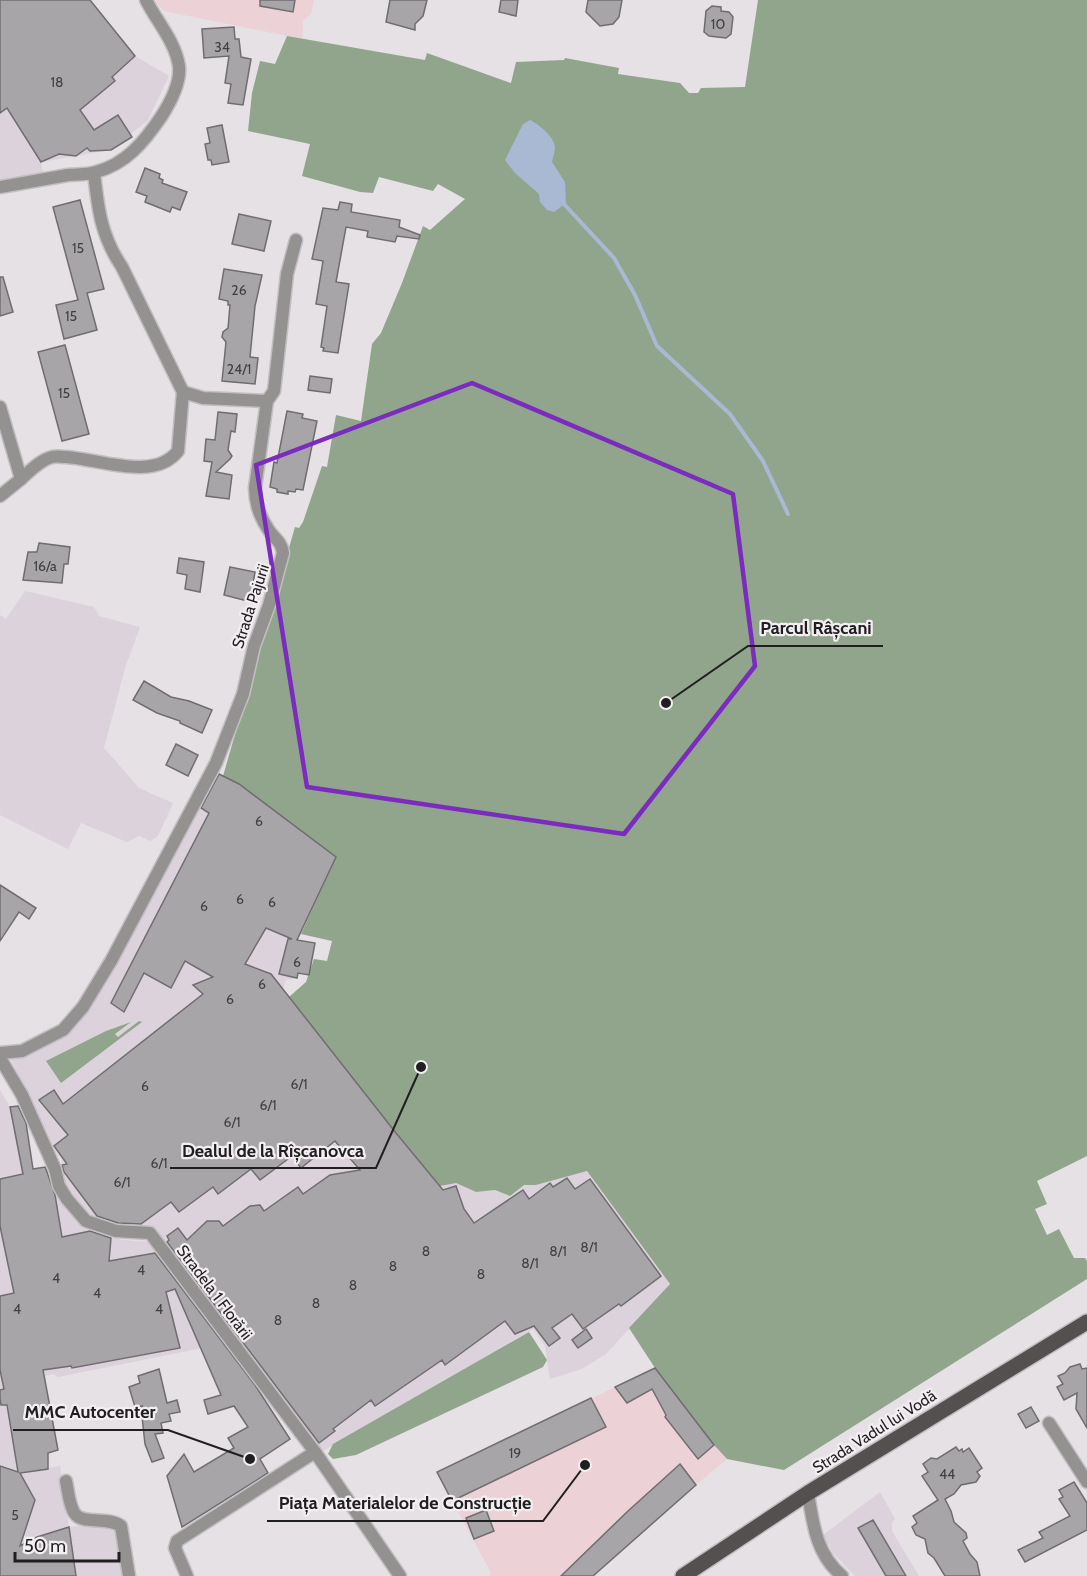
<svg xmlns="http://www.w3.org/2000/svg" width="1087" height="1576" viewBox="0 0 1087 1576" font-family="Cabin,sans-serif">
	<rect width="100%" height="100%" fill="#e5e1e5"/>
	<g fill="#ecd1d6">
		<polygon points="156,0 314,0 311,14 303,21 302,39 164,11 156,2"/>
		<polygon points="655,1368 714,1445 727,1459 645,1528 593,1576 490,1576 490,1571 437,1472"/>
	</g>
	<g fill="#dcd2db">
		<polygon points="0,0 135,56 169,76 148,120 111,150 41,162 43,172 0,181"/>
		<polygon points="25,591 94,607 99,616 140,627 125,668 104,748 139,788 173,803 158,836 150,841 139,836 127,842 81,823 68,849 0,815 0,615 6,619"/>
		<polygon points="216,772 239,784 336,857 298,940 315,943 309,975 298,973 297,978 286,980 278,1002 456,1183 476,1192 495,1190 510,1196 524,1184 536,1185 587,1171 670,1284 606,1354 582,1369 550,1379 545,1346 533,1329 323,1451 156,1229 139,1226 114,1228 91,1219 62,1178 62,1159 52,1148 11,1059 28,1053 86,1012 106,985"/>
		<polygon points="0,1090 10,1107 23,1105 33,1169 48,1167 54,1191 81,1224 95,1234 123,1240 149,1242 232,1342 58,1377 53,1374 45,1376 58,1451 48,1453 48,1468 60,1466 69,1527 97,1524 117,1531 124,1576 0,1576"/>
		<polygon points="880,1492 895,1519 892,1522 892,1531 919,1576 855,1576 833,1553 823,1535"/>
	</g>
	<g fill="#91a58c">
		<polygon points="758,0 1087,0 1087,1156 1037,1181 1047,1204 1035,1209 1047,1235 1059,1229 1074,1258 1085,1258 1087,1261 1087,1279 784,1470 727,1459 714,1445 655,1368 629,1328 670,1284 587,1171 536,1185 524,1185 510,1196 495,1190 476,1192 456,1183 440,1186 396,1133 289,997 306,982 314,959 327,961 332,941 301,934 336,857 239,784 223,776 295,527 299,528 303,522 322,466 327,467 336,415 361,421 372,344 381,333 402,283 423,226 430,230 465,199 438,184 433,191 379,177 373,193 360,192 302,176 310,144 248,131 252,93 260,61 275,64 287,36 425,60 427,53 511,83 516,62 564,60 565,58 619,68 618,74 680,83 689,93 698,93 701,88 745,87"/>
		<polygon points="139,1021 142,1022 61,1083 46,1061 106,1031 131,1022 115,1034 118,1037"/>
		<polygon points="529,1332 547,1360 543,1367 356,1455 333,1459 328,1454 333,1444"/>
	</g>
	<path fill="#a9b8d3" d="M530,120C538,124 554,136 555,147C555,151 553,157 552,162L565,182L566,203L554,212L547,210L540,202L539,194L515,173L505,160L523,124Z"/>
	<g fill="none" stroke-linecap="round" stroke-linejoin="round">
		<polyline stroke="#a9b8d3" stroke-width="4" points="563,203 614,258 635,295 657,346 730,414 763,461 788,514"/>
	</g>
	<g fill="#a8a5a9" stroke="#706d71" stroke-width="1.5">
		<polygon points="0,0 90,0 135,56 112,77 115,81 80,110 94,130 118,115 132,137 111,150 90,151 87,148 76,156 59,154 41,162 7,108 0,113"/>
		<polygon points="260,0 295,0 293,12 260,6"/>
		<polygon points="390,0 427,0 423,16 415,24 415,30 386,22"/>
		<polygon points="501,0 518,0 516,16 499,12"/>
		<polygon points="588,0 622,0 619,17 613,24 600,26 586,12"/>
		<polygon points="712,6 721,7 721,11 729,12 733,17 731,34 726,38 709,36 704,32 706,11"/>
		<polygon points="234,27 235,39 239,39 241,57 251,59 243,105 228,103 231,84 225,83 229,56 204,58 202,29"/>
		<polygon points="222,125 229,162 212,165 211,160 208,160 205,144 210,143 207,128"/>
		<polygon points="145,168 160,174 159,178 163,180 162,183 187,192 180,210 172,207 170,212 145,202 147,196 136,192"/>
		<polygon points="80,200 104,289 87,293 97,330 64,339 56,305 78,300 53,207"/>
		<polygon points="340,202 352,204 351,212 400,220 399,227 420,235 419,239 397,236 395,242 367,237 368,231 346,227 336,282 349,284 338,353 323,351 324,348 321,347 327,306 316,304 323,261 312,259 323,208 338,210"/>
		<polygon points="239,214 271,221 264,251 232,244"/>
		<polygon points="224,269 262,275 255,306 250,357 258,358 255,384 222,381 226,342 222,337 223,332 228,328 230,305 228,305 228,301 219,299"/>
		<polygon points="0,277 3,277 13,312 0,316"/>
		<polygon points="65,345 89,434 62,441 38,352"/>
		<polygon points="310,376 332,379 330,393 308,390"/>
		<polygon points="287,411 303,414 302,418 317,421 303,490 296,489 295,492 288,491 288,494 277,492 277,489 270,487 274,462 277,463"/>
		<polygon points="218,412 237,414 235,432 231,431 228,450 232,456 230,459 216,472 232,475 229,499 206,496 212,462 204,461 206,439 215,440"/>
		<polygon points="39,543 70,547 68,564 64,564 62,583 23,580 28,552 37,552"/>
		<polygon points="179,558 204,562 200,592 185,589 187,575 177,573"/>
		<polygon points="230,567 255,572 253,584 257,584 254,599 251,602 224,595"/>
		<polygon points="144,681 171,697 189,701 212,710 202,733 180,723 180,721 157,713 133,700"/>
		<polygon points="176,744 198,755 188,776 166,765"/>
		<polygon points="219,774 239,784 336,857 297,940 315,943 309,975 298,973 297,978 279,974 288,939 292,939 266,928 245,964 271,974 396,1133 443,1190 456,1186 464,1209 474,1223 523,1190 529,1199 550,1183 553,1187 567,1178 575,1189 590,1179 661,1276 621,1306 619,1304 583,1329 572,1314 552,1328 560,1338 549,1346 534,1326 515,1334 505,1321 445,1365 442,1360 375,1406 371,1400 333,1429 335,1431 319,1443 167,1242 169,1240 167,1236 178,1228 187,1240 207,1221 219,1221 223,1226 250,1206 260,1205 264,1211 298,1187 303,1194 330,1175 360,1170 335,1141 301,1168 292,1156 260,1180 251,1169 218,1194 213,1187 179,1212 171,1202 141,1224 118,1223 97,1216 64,1172 62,1165 67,1164 54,1146 68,1135 39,1100 54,1090 63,1104 203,994 193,985 213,977 185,961 171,988 144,973 124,1012 111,1003 209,813 201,808"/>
		<polygon points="0,885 36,908 29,919 19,912 0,941"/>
		<polygon points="18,1106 26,1123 33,1169 45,1167 47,1172 55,1195 62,1237 90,1231 111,1238 109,1261 155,1253 255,1385 290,1439 260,1459 268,1473 182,1527 167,1476 184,1454 194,1472 234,1448 228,1438 248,1427 234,1406 208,1414 204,1400 221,1395 175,1289 166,1292 180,1348 72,1368 71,1366 43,1370 58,1450 48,1453 48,1469 20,1473 35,1500 20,1546 37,1537 69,1527 76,1576 0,1576 0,1466 18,1472 7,1405 1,1405 0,1398 0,1390 4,1389 0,1370 0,1296 14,1293 0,1226 0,1179 23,1174 10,1107"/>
		<polygon points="586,1329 592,1338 578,1348 572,1340"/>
		<polygon points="1080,1364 1082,1369 1087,1368 1087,1428 1076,1409 1077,1393 1064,1400 1057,1387 1063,1384 1058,1376 1065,1373 1070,1367"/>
		<polygon points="655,1368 714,1445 698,1459 665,1417 666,1415 652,1389 627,1403 615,1387"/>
		<polygon points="159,1369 167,1403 177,1400 180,1412 169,1414 171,1421 161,1423 163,1433 155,1434 164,1458 152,1462 145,1444 141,1407 143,1406 135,1407 129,1387 140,1383 138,1376"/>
		<polygon points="591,1398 606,1427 452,1501 437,1472"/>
		<polygon points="1031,1407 1039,1421 1026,1428 1018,1414"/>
		<polygon points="956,1447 959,1451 962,1449 963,1452 969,1448 982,1468 977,1472 980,1476 976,1482 961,1485 954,1494 945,1499 951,1511 954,1522 966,1533 967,1538 963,1541 970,1554 977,1562 980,1576 945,1576 934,1558 928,1553 925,1539 916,1535 912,1527 917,1523 913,1516 938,1500 922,1476 928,1472 923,1464 931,1458 937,1459"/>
		<polygon points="680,1464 696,1485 593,1576 561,1576 628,1511"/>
		<polygon points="1074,1482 1087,1503 1087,1530 1025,1562 1018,1550 1043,1538 1039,1532 1070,1516 1059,1499 1063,1497 1059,1490"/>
		<polygon points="486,1510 494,1531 474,1539 466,1518"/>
		<polygon points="873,1520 906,1576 886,1576 858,1528"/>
	</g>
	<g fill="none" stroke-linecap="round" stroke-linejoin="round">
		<defs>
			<g id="street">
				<path d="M0,187C23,183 46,179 68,175C77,174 87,175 96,172C126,164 144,142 161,117C170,103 181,83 179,66C175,41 157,22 146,0"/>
				<polyline points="183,392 203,398 267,401"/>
				<polyline points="0,407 21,479 0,496"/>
				<path d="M21,479C30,471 40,460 52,457C56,456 62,457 66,457C99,459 154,482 178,451L183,392L122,267C101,236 98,209 94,173"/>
				<path d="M0,1053L22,1051L63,1030L83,1007L111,961L216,763L243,694L254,646L269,605L283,553C281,540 274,539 268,529C260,517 255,502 255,488L267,401L274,391L287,274L296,240"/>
				<polyline points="0,1058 22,1095 55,1169 59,1186 67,1199 86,1221 116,1231 150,1233 315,1452 400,1576"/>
				<polyline points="1049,1423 1087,1482"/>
				<path d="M66,1481C68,1490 69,1506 75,1514C83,1525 108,1516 121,1526L129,1576"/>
				<path d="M808,1493C813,1524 816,1554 842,1576"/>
				<polyline points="187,1576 175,1548 177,1541 315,1452"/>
			</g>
			<polyline id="primary" points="683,1576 808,1493 1087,1322"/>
		</defs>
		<use href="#street" stroke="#c2bec2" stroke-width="15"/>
		<use href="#primary" stroke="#c2bec2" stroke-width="18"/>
		<use href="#street" stroke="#949291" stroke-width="12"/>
		<use href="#primary" stroke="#54504f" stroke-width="15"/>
	</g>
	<path fill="none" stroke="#7b2cbf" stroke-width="4.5" stroke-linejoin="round" d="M472,383L733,494L755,666L624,834L307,787L256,465Z"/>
	<g text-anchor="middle" stroke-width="4.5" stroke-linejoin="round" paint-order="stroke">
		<g font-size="14" fill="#424042">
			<text x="718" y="29">10</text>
			<text x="222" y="52">34</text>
			<text x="57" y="87">18</text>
			<text x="78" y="253">15</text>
			<text x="239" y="295">26</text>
			<text x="71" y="321">15</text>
			<text x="239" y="374">24/1</text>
			<text x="64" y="398">15</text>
			<text x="45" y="571">16/a</text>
			<text x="259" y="826">6</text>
			<text x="240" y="904">6</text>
			<text x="272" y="907">6</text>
			<text x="204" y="911">6</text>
			<text x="297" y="967">6</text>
			<text x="262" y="989">6</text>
			<text x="230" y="1004">6</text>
			<text x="299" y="1089">6/1</text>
			<text x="145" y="1091">6</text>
			<text x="268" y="1110">6/1</text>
			<text x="232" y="1127">6/1</text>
			<text x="159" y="1168">6/1</text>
			<text x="122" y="1187">6/1</text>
			<text x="589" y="1252">8/1</text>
			<text x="426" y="1256">8</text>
			<text x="558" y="1256">8/1</text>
			<text x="530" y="1268">8/1</text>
			<text x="393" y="1271">8</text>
			<text x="141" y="1275">4</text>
			<text x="481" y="1279">8</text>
			<text x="56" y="1283">4</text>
			<text x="353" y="1290">8</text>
			<text x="97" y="1298">4</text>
			<text x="316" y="1308">8</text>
			<text x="17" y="1314">4</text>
			<text x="159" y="1314">4</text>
			<text x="278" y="1325">8</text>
			<text x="515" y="1458">19</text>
			<text x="947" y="1479">44</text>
			<text x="15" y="1520">5</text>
		</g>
		<g font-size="16" fill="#201f20" stroke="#f3eef2">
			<text transform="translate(250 606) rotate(-72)" y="6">Strada Pajurii</text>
			<text transform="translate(215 1292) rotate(53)" y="6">Stradela 1 Florării</text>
			<text transform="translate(874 1431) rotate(-32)" y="6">Strada Vadul lui Vodă</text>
		</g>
	</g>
	<path fill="none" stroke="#201f20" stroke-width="2" d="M666 703L748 646H883M421 1067L376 1168H170M250 1459L168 1430H13M585 1465L543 1521H267"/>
	<g fill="#201f20" stroke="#f3eef2" stroke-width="2">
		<circle cx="666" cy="703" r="6"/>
		<circle cx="421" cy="1067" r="6"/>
		<circle cx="250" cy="1459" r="6"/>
		<circle cx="585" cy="1465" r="6"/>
	</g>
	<g font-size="18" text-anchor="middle" font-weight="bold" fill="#201f20" stroke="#f3eef2" stroke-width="4.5" stroke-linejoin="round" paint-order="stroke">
		<text x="816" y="634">Parcul Râșcani</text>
		<text x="273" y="1157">Dealul de la Rîșcanovca</text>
		<text x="90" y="1418">MMC Autocenter</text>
		<text x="405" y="1509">Piața Materialelor de Construcție</text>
	</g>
	<path d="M15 1552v9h104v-9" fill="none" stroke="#201f20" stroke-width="3"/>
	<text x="24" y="1552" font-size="18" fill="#201f20" stroke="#f3eef2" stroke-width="4.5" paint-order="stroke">50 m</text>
</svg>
